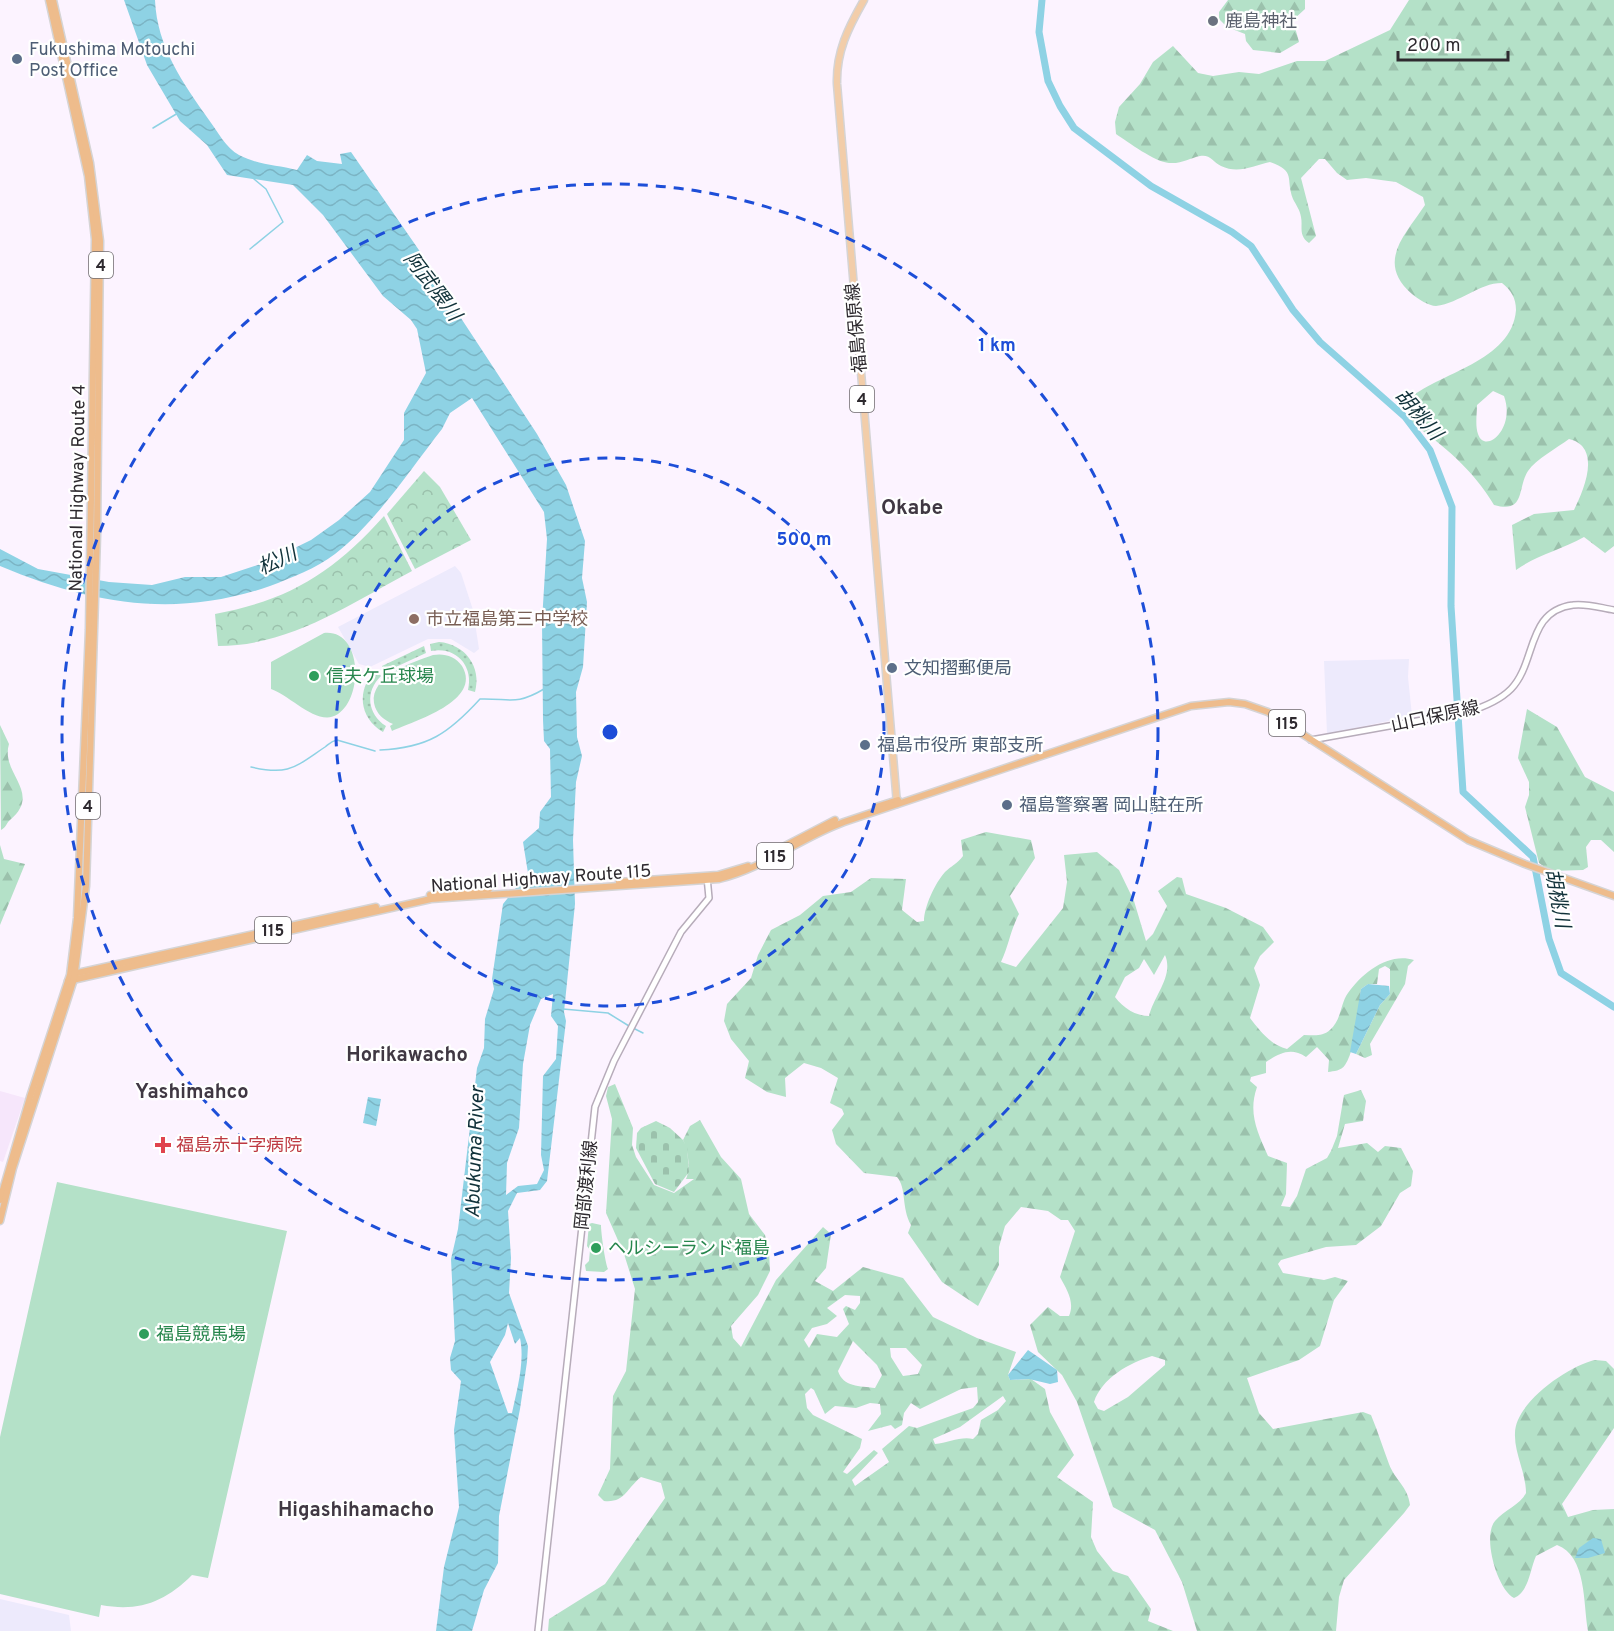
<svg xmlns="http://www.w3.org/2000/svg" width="1614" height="1631" viewBox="0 0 1614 1631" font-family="Overpass,'Noto Sans JP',sans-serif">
	<defs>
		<pattern id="grass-dots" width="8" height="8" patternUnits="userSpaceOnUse" patternTransform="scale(1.5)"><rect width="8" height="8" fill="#b4e1c8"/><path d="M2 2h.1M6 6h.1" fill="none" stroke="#9bc1ac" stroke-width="1.8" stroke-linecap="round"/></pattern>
		<pattern id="forest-firs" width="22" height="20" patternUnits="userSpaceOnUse" patternTransform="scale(1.5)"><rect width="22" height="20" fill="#b4e1c8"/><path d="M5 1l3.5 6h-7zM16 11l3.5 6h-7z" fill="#9bc1ac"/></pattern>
		<pattern id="cemetery-stones" width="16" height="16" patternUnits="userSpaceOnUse" patternTransform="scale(1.5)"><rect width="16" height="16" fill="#b4e1c8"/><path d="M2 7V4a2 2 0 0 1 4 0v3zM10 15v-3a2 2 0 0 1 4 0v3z" fill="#9bc1ac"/></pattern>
		<pattern id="park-crowns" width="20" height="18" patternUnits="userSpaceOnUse" patternTransform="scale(1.5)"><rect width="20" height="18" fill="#b4e1c8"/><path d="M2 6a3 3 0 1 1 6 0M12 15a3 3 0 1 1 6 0" fill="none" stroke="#9bc1ac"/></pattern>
		<pattern id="water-waves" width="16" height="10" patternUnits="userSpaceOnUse" patternTransform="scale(1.5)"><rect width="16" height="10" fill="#8ed2e4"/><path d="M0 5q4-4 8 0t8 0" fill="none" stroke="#7bb4c4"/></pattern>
	</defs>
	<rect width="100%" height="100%" fill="#fcf3ff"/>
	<polygon fill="#f6e6fb" points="0,1091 25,1098 3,1162 0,1161"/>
	<g fill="#edeafc">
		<polygon points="455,566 461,573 473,610 479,649 474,653 451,639 428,639 370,667 359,664 338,627"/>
		<polygon points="1409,659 1408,677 1412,716 1327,734 1324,661"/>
		<polygon points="0,1599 69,1615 71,1631 0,1631"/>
	</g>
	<g fill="url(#grass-dots)">
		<path d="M439,642C465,644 482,667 475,692L468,690C474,666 456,646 431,651L430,644Z"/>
		<polygon points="424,646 426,653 385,672 382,666"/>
		<path d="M376,670L381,676C365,691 367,714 386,726L383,732C359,718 356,689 376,670Z"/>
	</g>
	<g fill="url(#forest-firs)" fill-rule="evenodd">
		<polygon points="1228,0 1305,0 1305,9 1293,20 1299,42 1280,53 1253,50 1246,41 1245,34 1227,27 1219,19 1219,12"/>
		<path d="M1409,0H1614V546L1605,553L1584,537C1561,550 1537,555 1516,570L1512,525L1534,514L1574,510C1583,492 1603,447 1569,439C1557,448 1536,459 1528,471C1517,488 1526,514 1494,505C1473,470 1444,445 1410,422L1406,401C1439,372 1512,362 1516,310C1516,298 1511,290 1502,283C1479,283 1460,303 1436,306C1429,306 1418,299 1412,294C1375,262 1406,234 1425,205L1423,197L1396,182L1366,178L1347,180L1337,173L1325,159H1319L1301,178L1316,236L1309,243C1298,235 1303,227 1301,217C1300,210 1296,205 1293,199C1285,178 1297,172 1270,162C1253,166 1238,174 1221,166C1213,162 1210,154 1200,156C1190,158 1182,164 1169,163C1155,162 1128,142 1116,134L1115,122L1119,107L1140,84L1153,62L1173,46L1198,73L1213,76L1239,72L1259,74L1297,61H1325L1390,30ZM1493,391L1504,396C1516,429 1485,455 1478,434C1475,425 1477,414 1477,405Z"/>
		<polygon points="1527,709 1557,727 1585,777 1614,792 1614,852 1601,840 1591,840 1586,847 1588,867 1583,870 1550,871 1539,863 1525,807 1529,795 1529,782 1518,758"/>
		<path d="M0,725L9,744C0,774 43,792 10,820C6,823 7,827 1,830Z"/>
		<path d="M986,832L1031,840L1035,858L1010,896L1019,914C1010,931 1009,945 1001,962L1016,967L1063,908L1067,882L1064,855L1097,852L1119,870L1134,901L1146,941L1153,934L1167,906L1158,891L1177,877L1182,878L1186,894L1226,908L1263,927L1274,942L1260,956L1254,968L1260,985L1250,1018C1260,1031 1271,1045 1287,1049L1304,1035C1314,1035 1322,1037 1330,1030C1342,1019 1340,1004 1348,993C1363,972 1389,952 1414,960L1408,966L1405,984L1370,1044L1372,1055L1365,1058L1356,1054L1380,1005L1390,994V969L1385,966L1379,969L1377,984H1368L1361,989C1359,1008 1356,1049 1345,1065C1341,1071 1334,1071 1328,1072L1329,1060L1317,1047L1306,1057C1291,1047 1280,1053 1266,1062V1073L1251,1077L1250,1081L1257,1087C1248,1113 1257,1131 1268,1156L1287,1163L1286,1194L1281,1206L1290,1207L1297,1196L1306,1169L1327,1158L1331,1151L1337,1136L1344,1095L1361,1090L1366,1101L1363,1121L1345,1124L1338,1148L1367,1143L1378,1152L1385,1146L1401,1148L1413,1171L1411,1186L1400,1193L1381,1226L1356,1245L1326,1247L1281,1260L1278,1264L1283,1273L1324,1280L1335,1277L1348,1281L1334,1300L1320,1346L1299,1360L1247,1378L1259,1413L1273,1429L1363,1412L1371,1415C1378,1432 1383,1448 1389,1464C1395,1480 1408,1487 1410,1505L1404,1513L1344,1580L1339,1597L1336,1631H1197L1182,1582L1155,1530L1113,1507L1077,1402L1062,1375L1038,1352L1030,1325L1048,1307L1060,1316H1069C1075,1302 1067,1290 1060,1277L1075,1231L1068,1220H1061L1048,1211L1021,1207L1005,1226L999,1247V1265L978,1306L942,1282L908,1233L911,1225C901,1207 907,1189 897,1177L864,1173L836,1144L832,1130L844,1114L842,1109L830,1103L838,1078L821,1068L804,1063L785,1078L786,1097L767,1092L745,1078L749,1061L731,1039L724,1021L727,1004L751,978L758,955L771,930L800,915L823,896L851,892L871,878L906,879L902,910L917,922L924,921C924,907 935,883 945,872C951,866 957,864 963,856L961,840ZM1165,955C1174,976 1154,995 1149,1016C1136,1016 1123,1008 1115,997L1125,977L1139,968L1144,959L1154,975ZM1152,1356L1165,1360V1365L1128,1397L1104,1411L1098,1409L1094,1402C1102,1378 1129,1363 1152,1356Z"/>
		<polygon points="0,845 4,859 25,864 0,925"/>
		<path d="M615,1084L633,1128L632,1145L636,1157L654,1185L674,1193L694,1179H686C691,1169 688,1150 683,1140L690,1126L700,1120L721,1157L741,1179L749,1214L765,1235L769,1251L770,1271L758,1295L731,1326L733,1338L741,1347L776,1280L823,1227L831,1234L826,1268L815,1281L833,1291L863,1267L903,1278L933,1317L977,1338L1016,1352L1008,1375L1010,1380L1031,1379L1045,1389L1050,1412L1074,1455L1057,1477L1093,1502L1091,1537L1097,1551L1113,1571L1128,1576L1151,1609L1148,1621L1173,1631H548L549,1619L605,1584L665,1498L661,1483L641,1477C626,1489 625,1503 604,1501L598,1495L610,1469L613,1396L626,1371L635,1289L624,1254L606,1213L612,1119L606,1096L608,1087ZM845,1295L860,1296V1303L855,1310L846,1306L843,1309L849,1324L837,1337L817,1334L809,1348L804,1340L812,1328L827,1324L837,1316L827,1308ZM853,1341L877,1365L882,1375L875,1388C860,1386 843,1387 838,1371ZM890,1348H906L922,1365L918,1374L903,1376L891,1357ZM977,1387L978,1402L973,1408L917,1428L909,1426L882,1449L889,1462L855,1486L852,1480L878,1453L874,1450L847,1474L843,1472L860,1448L862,1439L813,1415L807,1408L805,1394L811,1388L814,1390L825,1414L835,1406L856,1408L870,1403L880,1404L881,1414L868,1431L891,1425L895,1429L902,1425L904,1413L911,1403L920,1409L961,1389ZM1003,1396L1006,1401L998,1410L981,1420L978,1434L973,1439C961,1436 948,1443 935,1444L933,1439L960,1427Z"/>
		<path d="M1595,1360L1606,1361L1614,1369V1428L1562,1504L1568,1517L1593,1510L1614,1509V1631H1588C1583,1604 1587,1556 1557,1545L1536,1556C1530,1569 1529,1592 1514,1598C1497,1589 1482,1536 1495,1521C1504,1510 1520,1505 1526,1493C1526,1472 1514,1453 1515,1433C1515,1403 1568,1366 1595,1360Z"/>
	</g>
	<polygon fill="url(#cemetery-stones)" points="656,1121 670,1128 683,1140 687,1147 689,1172 674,1192 655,1184 636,1148 637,1133 641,1128"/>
	<g fill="url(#park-crowns)">
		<polygon points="424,471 440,487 471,540 415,569 387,514"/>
		<path d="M384,516L412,571C350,604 290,646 218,646L215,614C290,600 334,572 384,516Z"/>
	</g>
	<g fill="#b4e1c8">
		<path d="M324,633C362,629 364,697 338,714C318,728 290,695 271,689V662Z"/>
		<path d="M433,655C444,653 455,656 462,666C483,701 414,721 392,731L390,726L393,724C384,720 376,714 374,703C370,676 413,662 433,655Z"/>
		<path d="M57,1182L287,1231L208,1578L192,1575C165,1602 139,1612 101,1605L99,1617L0,1594V1437Z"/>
		<path d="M592,1223L601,1225C601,1233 605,1262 608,1269L604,1272L586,1271L585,1265L589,1261L590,1250L587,1246L589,1224Z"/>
	</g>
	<g fill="url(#water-waves)" fill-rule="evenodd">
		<path d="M124,0H155C157,47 183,83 209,120C218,132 226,148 239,155C258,165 277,165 297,170L307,155L317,161L342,164L340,154L351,152L439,279L453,306L537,434L566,485L585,541L582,578L587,602L583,667L576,692L577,737L582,756L576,782L573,840L575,904L564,1012L566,1021L547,1181L540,1190L517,1193L508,1211L511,1258L509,1293L528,1346L527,1362L520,1409L499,1516L498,1563L484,1590L472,1631H436L444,1567L459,1507L454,1430L461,1381L451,1370L450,1358L455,1341L451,1259L458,1229L477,1068L484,1048L485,1019L494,989L492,979L503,904L528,873L523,842L539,828L540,812L551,797L550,749L544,741L543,720L542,621L547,539L544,512L472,398L450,413L442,429C409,471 377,521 335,554C317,568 291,578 270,586C175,619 91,604 0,566V549L38,569L109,582L152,585L185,577H221L264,563L311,540L339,520L370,492L404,440V413L426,373L417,329L411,320L383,296L323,215L293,185L227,175L207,145L180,121L147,65ZM553,994L551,1016L558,1026L556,1059L543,1076L541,1155L544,1170L537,1184L518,1186L506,1195L507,1163L519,1128L523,1064L530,1025L541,999ZM508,1323L515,1344L520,1338C525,1362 517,1389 512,1413H508L490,1362L505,1335Z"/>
		<polygon points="1368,984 1389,986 1390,994 1380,1005 1356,1054 1350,1052 1361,989"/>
		<polygon points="368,1097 381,1099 376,1126 363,1123"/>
		<polygon points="1028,1350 1057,1370 1058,1382 1050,1384 1029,1379 1010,1380 1008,1375"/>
		<polygon points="1593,1538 1601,1539 1605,1553 1588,1558 1575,1558 1579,1548"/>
	</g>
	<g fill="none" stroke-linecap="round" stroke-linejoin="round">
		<g stroke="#8ed2e4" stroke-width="1.5">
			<polyline points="153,128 178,113"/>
			<polyline points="250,249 283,222 266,189 254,179"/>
			<path d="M380,750C428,748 449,733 480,699C510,698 515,706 544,689"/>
			<path d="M251,767C289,776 295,767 325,747C329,744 331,741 337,740L375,751"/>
			<polyline points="563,1009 608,1013 629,1026"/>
			<polyline points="633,1028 643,1033"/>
		</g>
		<polyline stroke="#8ed2e4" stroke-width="7" points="1042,0 1039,32 1048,81 1060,106 1074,128 1151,186 1232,232 1251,246 1293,310 1320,342 1405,417 1430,450 1452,507 1451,606 1463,792 1533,857 1549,939 1561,973 1614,1007"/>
		<defs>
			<g id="secondary">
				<path d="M1311,740L1467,712C1484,707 1499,701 1511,689C1537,662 1526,611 1573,605C1586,603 1601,608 1614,610"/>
				<polyline points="538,1631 595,1107 614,1061 681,932 709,898 707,877"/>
			</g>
			<path id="primary" d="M864,0C848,28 836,52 837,84L897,804"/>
			<g id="trunk">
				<polyline points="876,807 898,800"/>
				<polyline points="783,847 835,820"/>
				<polyline points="619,882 718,875 748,866"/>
				<polyline points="430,895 489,889"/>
				<polyline points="73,974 376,907"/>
				<path d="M68,981L431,899L719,879C764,868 800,838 844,822L1191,706L1229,702L1245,704L1268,712L1468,840L1525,864L1614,896"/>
				<polyline points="0,1200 30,1097 70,975 77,918 89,630 95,239 88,176 49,0"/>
				<polyline points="0,1221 13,1168 74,979 86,886 97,535 100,241 90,163 53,0"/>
			</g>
		</defs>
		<use href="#secondary" stroke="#b7acba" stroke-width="8"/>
		<use href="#primary" stroke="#d5d4d5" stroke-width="9"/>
		<use href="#trunk" stroke="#d5d4d5" stroke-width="9"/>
		<use href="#secondary" stroke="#fff" stroke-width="5"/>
		<use href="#primary" stroke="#f2cda9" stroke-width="6"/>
		<use href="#trunk" stroke="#eebc8c" stroke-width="6"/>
	</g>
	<g fill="none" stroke="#1d4ed8" stroke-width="3" stroke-dasharray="10 8">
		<circle cx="610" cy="732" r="274"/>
		<circle cx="610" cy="732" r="548"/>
	</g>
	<circle fill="#6b7280" stroke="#fff" stroke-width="2" cx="1213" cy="21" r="6"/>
	<g fill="#5c6f8a" stroke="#fff" stroke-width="2">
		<circle cx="17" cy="59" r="6"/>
		<circle cx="892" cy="668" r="6"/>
		<circle cx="865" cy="745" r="6"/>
		<circle cx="1007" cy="805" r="6"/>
	</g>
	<circle fill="#8d6e63" stroke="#fff" stroke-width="2" cx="414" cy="619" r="6"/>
	<g fill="#2e9e5b" stroke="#fff" stroke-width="2">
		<circle cx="314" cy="676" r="6"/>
		<circle cx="596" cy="1248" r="6"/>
		<circle cx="144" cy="1334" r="6"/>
	</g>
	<path fill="#e0444e" stroke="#fff" stroke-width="2" d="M160 1136h6v6h6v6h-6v6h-6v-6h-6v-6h6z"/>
	<g text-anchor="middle" stroke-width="4.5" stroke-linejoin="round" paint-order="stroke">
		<g fill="#fff" stroke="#6d6a6d" stroke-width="1.5">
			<rect x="89" y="252" width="24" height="26" rx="4.5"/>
			<rect x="850" y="386" width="24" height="26" rx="4.5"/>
			<rect x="1269" y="710" width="36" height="26" rx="4.5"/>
			<rect x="76" y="793" width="24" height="26" rx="4.5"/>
			<rect x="757" y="843" width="36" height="26" rx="4.5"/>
			<rect x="255" y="917" width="36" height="26" rx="4.5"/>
		</g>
		<g font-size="16" font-weight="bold" fill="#2e2a2f">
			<text x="101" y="271">4</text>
			<text x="862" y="405">4</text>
			<text x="1287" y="729">115</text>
			<text x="88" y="812">4</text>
			<text x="775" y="862">115</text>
			<text x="273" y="936">115</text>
		</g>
		<g font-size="18" fill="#5b616d" stroke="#fff" text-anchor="start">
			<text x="1225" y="27">鹿島神社</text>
		</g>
		<g font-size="18" fill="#4e5e75" stroke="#fff" text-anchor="start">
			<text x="29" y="55">Fukushima Motouchi<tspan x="29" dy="21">Post Office</tspan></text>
			<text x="904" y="674">文知摺郵便局</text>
			<text x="877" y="751">福島市役所 東部支所</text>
			<text x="1019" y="811">福島警察署 岡山駐在所</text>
		</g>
		<g font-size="18" fill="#2e2a2f" stroke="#fff">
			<text transform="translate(856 328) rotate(-95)" y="6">福島保原線</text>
			<text transform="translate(77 488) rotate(-89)" y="6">National Highway Route 4</text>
			<text transform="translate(1435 716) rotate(-12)" y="6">山口保原線</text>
			<text transform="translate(541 878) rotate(-4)" y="6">National Highway Route 115</text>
			<text transform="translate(586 1185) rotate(-84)" y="6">岡部渡利線</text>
		</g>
		<g font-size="18" fill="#785e54" stroke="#fff" text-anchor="start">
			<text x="426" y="625">市立福島第三中学校</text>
		</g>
		<g font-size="18" fill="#27864d" stroke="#fff" text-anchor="start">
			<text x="326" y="682">信夫ケ丘球場</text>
			<text x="608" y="1254">ヘルシーランド福島</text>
			<text x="156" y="1340">福島競馬場</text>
		</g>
		<g font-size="18" fill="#be3a42" stroke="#fff" text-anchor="start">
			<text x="176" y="1151">福島赤十字病院</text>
		</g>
		<g font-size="20" font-style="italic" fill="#11323a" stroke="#fff">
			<text transform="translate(433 286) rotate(53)" y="7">阿武隈川</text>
			<text transform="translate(1419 414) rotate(49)" y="7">胡桃川</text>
			<text transform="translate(277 560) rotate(-25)" y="7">松川</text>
			<text transform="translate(1558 898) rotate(79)" y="7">胡桃川</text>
			<text transform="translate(474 1152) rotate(-88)" y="7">Abukuma River</text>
		</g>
		<g font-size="20" font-weight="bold" fill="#403843" stroke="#fff">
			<text x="407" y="1061">Horikawacho</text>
			<text x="192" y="1098">Yashimahco</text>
			<text x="356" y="1516">Higashihamacho</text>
		</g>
		<g font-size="21" font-weight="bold" fill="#403843" stroke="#fff">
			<text x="912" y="514">Okabe</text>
		</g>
	</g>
	<circle cx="610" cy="732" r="9" fill="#1d4ed8" stroke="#fff" stroke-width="3"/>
	<g font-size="18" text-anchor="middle" font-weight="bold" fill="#1d4ed8" stroke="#fff" stroke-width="4.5" stroke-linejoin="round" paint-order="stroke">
		<text x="997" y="351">1 km</text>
		<text x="804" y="545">500 m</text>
	</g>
	<path d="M1398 51v9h110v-9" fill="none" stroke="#2e2a2f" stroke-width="3"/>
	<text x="1407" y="51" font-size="18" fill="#2e2a2f" stroke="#ffffff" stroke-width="4.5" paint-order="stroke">200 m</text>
</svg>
